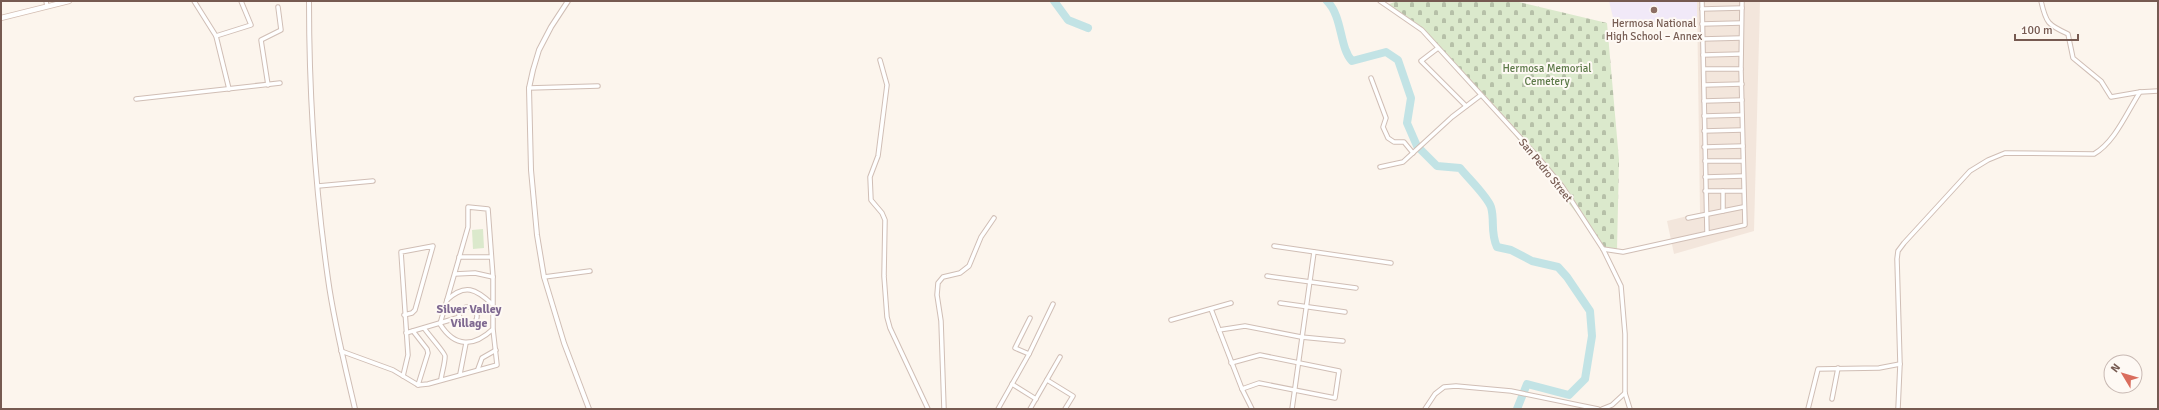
<svg xmlns="http://www.w3.org/2000/svg" width="2159" height="410" viewBox="0 0 2159 410" font-family="Signika,sans-serif">
	<defs>
		<pattern id="cemetery-stones" width="16" height="16" patternUnits="userSpaceOnUse"><rect width="16" height="16" fill="#dbe9cc"/><path d="M2 7V4a2 2 0 0 1 4 0v3zM10 15v-3a2 2 0 0 1 4 0v3z" fill="#b6c0a8"/></pattern>
	</defs>
	<rect width="100%" height="100%" fill="#fcf5ed"/>
	<polygon fill="#f3e6dc" points="1697,1 1760,1 1754,231 1674,254 1667,221 1700,213"/>
	<polygon fill="#f1e9f8" points="1609,1 1697,1 1697,20 1615,26"/>
	<polygon fill="#dbe9cc" points="483,229 484,248 473,249 472,230"/>
	<polygon fill="url(#cemetery-stones)" points="1397,1 1515,1 1607,23 1619,160 1617,250 1605,249 1485,98 1422,28 1387,5"/>
	<g fill="none" stroke-linecap="round" stroke-linejoin="round">
		<g stroke="#c2e3e5" stroke-width="8">
			<polyline points="1054,1 1068,20 1088,28"/>
			<path d="M1327,1C1343,17 1339,47 1352,61L1386,52L1398,60L1411,98L1407,123L1417,146L1437,166L1460,168C1468,178 1487,196 1491,207C1495,221 1490,232 1497,247L1511,250L1532,261L1558,267L1567,277L1590,311L1592,336L1585,379L1569,395L1527,384L1517,409"/>
		</g>
		<defs>
			<g id="minor">
				<polyline points="46,1 47,6"/>
				<polyline points="194,1 216,36 229,89"/>
				<polyline points="1380,1 1422,30 1537,156 1562,186 1603,249 1621,286 1625,334 1625,393 1630,409"/>
				<polyline points="1702,1 1707,233"/>
				<path d="M2041,1C2046,23 2048,25 2068,34L2073,58L2101,81L2111,97L2140,92"/>
				<polyline points="1702,9 1742,8"/>
				<polyline points="1702,24 1741,23"/>
				<polyline points="216,36 251,25 241,1"/>
				<polyline points="1702,39 1741,38"/>
				<polyline points="1438,48 1421,61 1466,106"/>
				<polyline points="1703,55 1741,54"/>
				<polyline points="880,60 887,85 878,156 870,177 871,200 882,213 885,220 884,276 887,317 890,328 928,409"/>
				<polyline points="1704,69 1741,69"/>
				<polyline points="1371,78 1386,118 1383,127 1388,138 1394,142 1404,142 1413,153"/>
				<polyline points="268,85 261,40 281,30 278,7"/>
				<polyline points="1704,85 1742,84"/>
				<polyline points="529,88 598,86"/>
				<polyline points="136,99 280,83"/>
				<polyline points="1704,101 1742,100"/>
				<polyline points="1704,116 1742,115"/>
				<polyline points="1704,131 1742,130"/>
				<polyline points="1704,147 1743,146"/>
				<polyline points="1705,161 1743,161"/>
				<polyline points="1380,167 1403,162 1452,117 1481,95"/>
				<polyline points="1705,177 1743,176"/>
				<polyline points="318,186 373,181"/>
				<polyline points="1705,191 1743,191"/>
				<polyline points="1723,211 1723,191"/>
				<polyline points="1688,218 1743,207"/>
				<polyline points="1274,246 1391,263"/>
				<polyline points="1603,249 1623,252 1745,225 1741,69 1742,1"/>
				<polyline points="459,257 491,257"/>
				<polyline points="455,274 475,273 493,277"/>
				<polyline points="1267,276 1356,288"/>
				<polyline points="544,277 590,271"/>
				<path d="M447,300C465,283 476,289 492,304"/>
				<polyline points="1280,303 1345,312"/>
				<circle cx="468" cy="316" r="9"/>
				<polyline points="1211,309 1242,389 1252,409"/>
				<polyline points="477,313 493,309"/>
				<polyline points="1171,320 1231,303"/>
				<path d="M424,328C428,334 445,353 445,356C445,363 442,372 441,379"/>
				<polyline points="1219,330 1245,326 1301,337 1343,341"/>
				<polyline points="413,331 427,349 428,353 418,385"/>
				<polyline points="406,333 460,317"/>
				<path d="M341,351L393,370L418,385L428,384L497,365L493,329V277L488,209L468,207V227L440,324C455,348 474,347 493,329"/>
				<polyline points="1029,354 1015,348 1030,318"/>
				<polyline points="1231,363 1260,355 1339,371 1335,398 1259,383 1242,389"/>
				<polyline points="478,369 482,358 496,350"/>
				<polyline points="460,374 466,343"/>
				<polyline points="403,376 408,355 401,252 433,246 415,310 412,313 404,315"/>
				<polyline points="1047,380 1073,396 1065,409"/>
				<polyline points="1012,384 1036,399"/>
				<polyline points="1832,399 1838,368"/>
				<polyline points="944,409 941,321 937,295 938,283 943,277 960,273 969,266 981,237 994,218"/>
				<polyline points="998,409 1029,354 1053,304"/>
				<polyline points="1030,409 1060,357"/>
				<polyline points="1292,409 1314,252"/>
				<polyline points="1425,409 1435,394 1444,387 1456,386 1511,391 1598,409"/>
				<polyline points="1602,409 1612,405 1625,393"/>
				<polyline points="1808,409 1818,369 1879,368 1900,364"/>
				<path d="M1898,409L1900,364L1897,259L1898,251L1904,243L1970,171L1988,160L2005,153L2094,154C2115,142 2127,112 2140,92L2158,91"/>
			</g>
			<g id="tertiary">
				<path d="M309,1C309,93 315,187 328,279C334,323 345,366 355,409"/>
				<polyline points="568,1 551,27 539,50 533,70 529,88 531,170 537,235 544,277 564,343 589,409"/>
			</g>
			<polyline id="secondary" points="1,18 69,1"/>
		</defs>
		<use href="#minor" stroke="#d0beb5" stroke-width="5.5"/>
		<use href="#tertiary" stroke="#d0beb5" stroke-width="6"/>
		<use href="#secondary" stroke="#d3beb3" stroke-width="6"/>
		<use href="#minor" stroke="#fff" stroke-width="3.5"/>
		<use href="#tertiary" stroke="#fff" stroke-width="4"/>
		<use href="#secondary" stroke="#fff" stroke-width="4.5"/>
	</g>
	<circle fill="#8d6e63" stroke="#fef9f4" stroke-width="1.5" cx="1654" cy="10" r="4"/>
	<g text-anchor="middle" stroke-width="4" stroke-linejoin="round" paint-order="stroke">
		<g font-size="11" fill="#785e54" stroke="#fef9f4">
			<text x="1654" y="27">Hermosa National<tspan x="1654" dy="13">High School – Annex</tspan></text>
		</g>
		<g font-size="11" fill="#5d7a49" stroke="#fef9f4">
			<text x="1547" y="72">Hermosa Memorial<tspan x="1547" dy="13">Cemetery</tspan></text>
		</g>
		<g font-size="11" fill="#765a51" stroke="#fef9f4">
			<text transform="translate(1546 170) rotate(51)" y="4">San Pedro Street</text>
		</g>
		<g font-size="12" font-weight="bold" fill="#7f6991" stroke="#fef9f4">
			<text x="469" y="313">Silver Valley<tspan x="469" dy="14">Village</tspan></text>
		</g>
	</g>
	<rect width="2159" height="410" fill="none" stroke="#765a51" stroke-width="4"/>
	<g transform="translate(2123 374) rotate(308)"><circle r="19" fill="#fef9f4" stroke="#c8b9b3"/>
	<path d="M0-3L7 15L0 10L-7 15Z" fill="#da6d5d"/>
	<text y="-6" font-size="11" font-weight="bold" text-anchor="middle" fill="#765a51">N</text>
	</g>
	<path d="M2015 34v6h63v-6" fill="none" stroke="#765a51" stroke-width="2"/>
	<text x="2021" y="34" font-size="12" fill="#765a51" stroke="#fef9f4" stroke-width="3" paint-order="stroke">100 m</text>
</svg>
